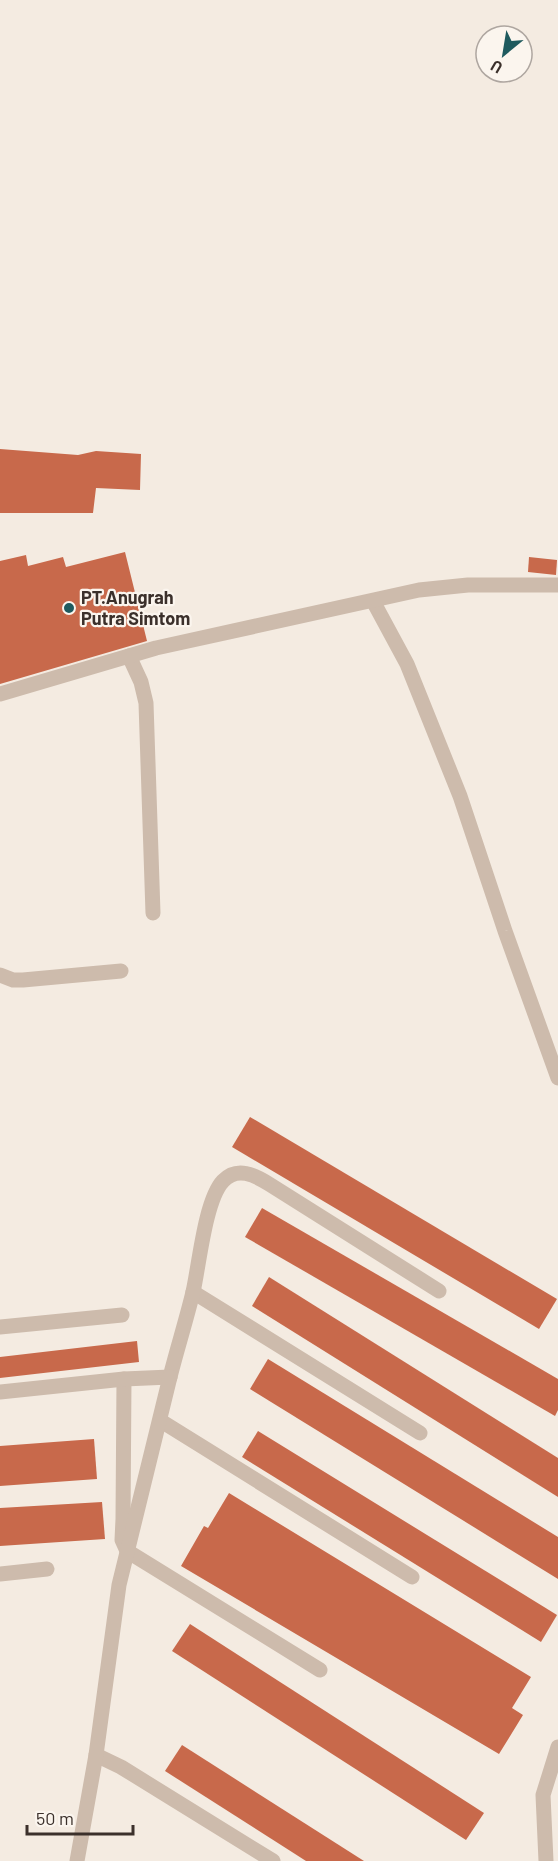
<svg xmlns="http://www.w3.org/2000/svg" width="558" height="1861" viewBox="0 0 558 1861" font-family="Barlow,sans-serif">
	<rect width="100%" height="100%" fill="#f4ebe1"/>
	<g fill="#c8694b">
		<polygon points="0,449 78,455 96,451 141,454 140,490 96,488 93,513 0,513"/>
		<polygon points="125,552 147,641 0,684 0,561 26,555 28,566 63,557 66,567"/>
		<polygon points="529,557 557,560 556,575 528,572"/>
		<polygon points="250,1117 557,1299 539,1329 232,1147"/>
		<polygon points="262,1208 558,1379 558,1410 555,1416 245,1237"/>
		<polygon points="269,1277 558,1458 558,1497 252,1306"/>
		<polygon points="137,1341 139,1362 0,1378 0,1357"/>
		<polygon points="268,1359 558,1537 558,1579 250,1389"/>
		<polygon points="258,1431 557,1615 541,1642 242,1457"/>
		<polygon points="94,1439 97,1479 0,1486 0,1446"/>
		<polygon points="229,1493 531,1677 512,1708 523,1715 499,1754 181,1566 204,1526 208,1528"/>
		<polygon points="102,1502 105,1539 0,1546 0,1508"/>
		<polygon points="190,1624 484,1813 466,1840 172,1651"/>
		<polygon points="182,1745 364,1861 306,1861 165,1771"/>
	</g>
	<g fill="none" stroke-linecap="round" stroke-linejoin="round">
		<g stroke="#cdbbac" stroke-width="15">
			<polyline points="373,601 407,664 460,796 505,931 558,1078"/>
			<polyline points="129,656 141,682 146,703 153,913"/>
			<polyline points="0,694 156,648 419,590 468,585 558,585"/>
			<polyline points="0,975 13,980 23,980 121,971"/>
			<polyline points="193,1292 420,1433"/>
			<polyline points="0,1327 122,1315"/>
			<polyline points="124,1379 123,1519 122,1540 127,1551 320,1670"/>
			<path d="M0,1392L124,1379L170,1377C177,1349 186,1321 193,1292C199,1266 205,1200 223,1181C237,1166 255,1175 269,1184L439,1291"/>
			<polyline points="161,1421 412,1577"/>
			<polyline points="0,1574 47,1569"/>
			<polyline points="96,1755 121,1767 273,1861"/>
			<polyline points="77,1861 96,1755 119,1585 170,1377"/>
			<polyline points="546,1861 543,1795 558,1747"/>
		</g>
	</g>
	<circle fill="#1f5a5e" stroke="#fbf5ee" stroke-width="2" cx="69" cy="608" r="6"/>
	<g text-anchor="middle" stroke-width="4.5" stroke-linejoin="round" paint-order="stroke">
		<g font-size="18" font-weight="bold" fill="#3b302b" stroke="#fbf5ee" text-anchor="start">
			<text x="81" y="604">PT.Anugrah<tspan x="81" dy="21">Putra Simtom</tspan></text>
		</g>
	</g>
	<g transform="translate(504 54) rotate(210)"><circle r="28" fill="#fbf5ee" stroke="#aea6a0" stroke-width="1.5"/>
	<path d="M0-4.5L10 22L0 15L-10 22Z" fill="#1f5a5e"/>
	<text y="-9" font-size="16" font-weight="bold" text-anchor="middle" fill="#3b302b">U</text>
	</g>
	<path d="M27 1825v9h106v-9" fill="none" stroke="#3b302b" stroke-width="3"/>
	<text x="36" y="1825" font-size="18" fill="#3b302b" stroke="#fbf5ee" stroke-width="4.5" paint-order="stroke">50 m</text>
</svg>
